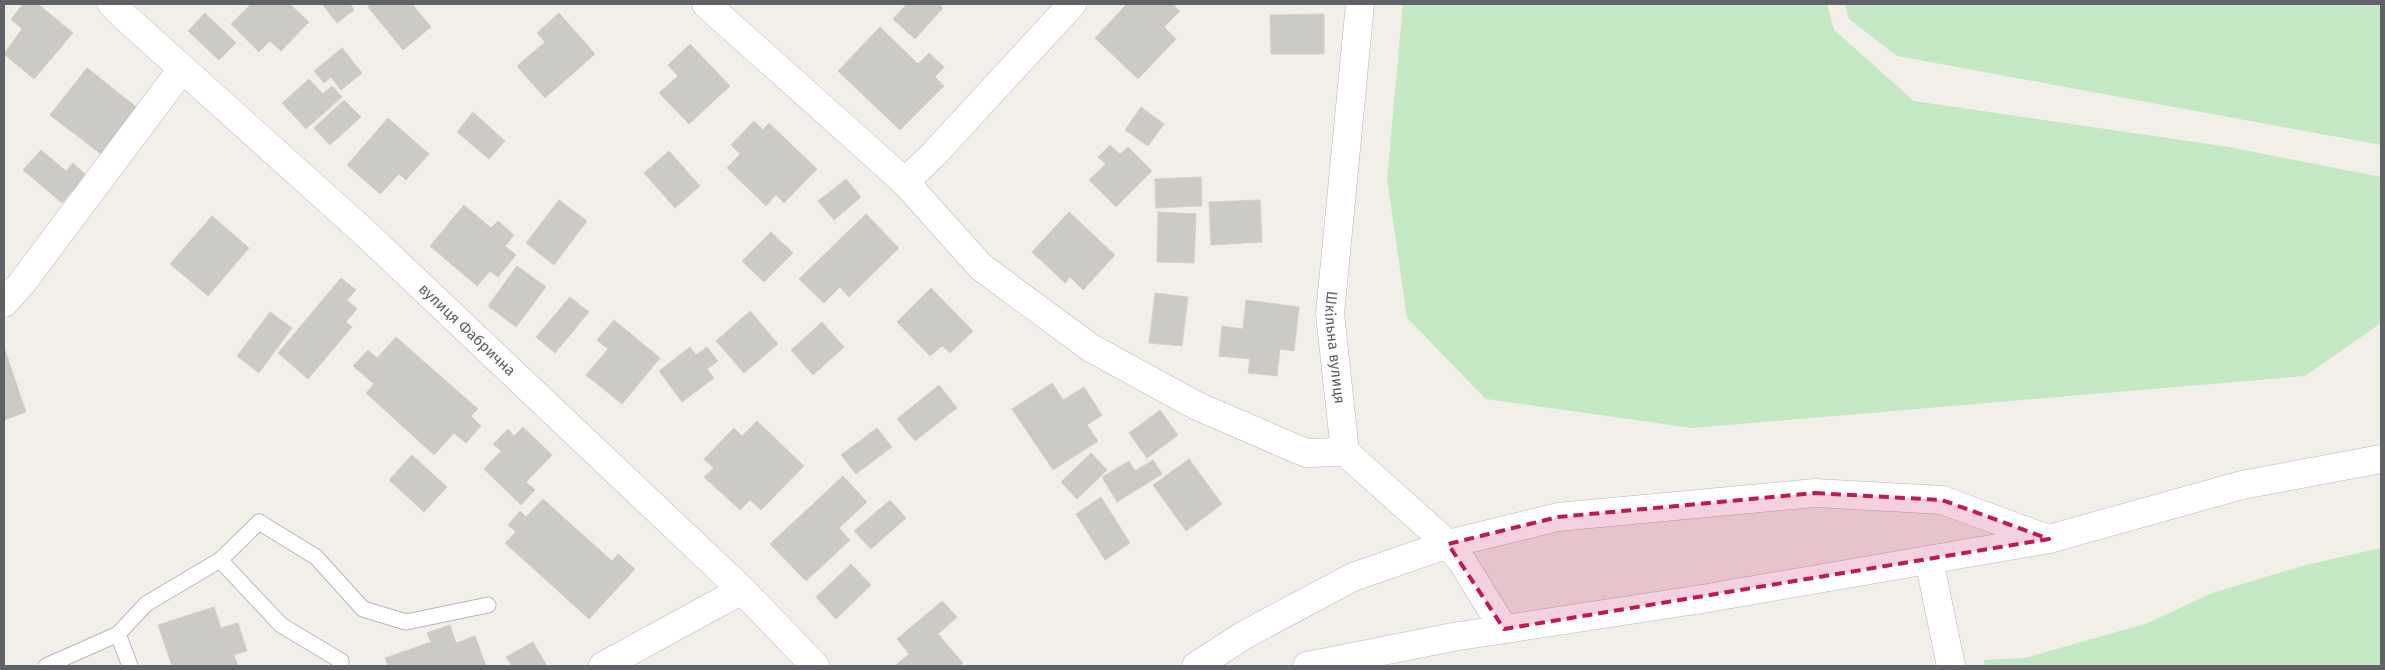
<svg xmlns="http://www.w3.org/2000/svg" width="2385" height="670" viewBox="0 0 2385 670" font-family="'Fira Sans',sans-serif">
	<rect width="100%" height="100%" fill="#f1efe8"/>
	<g fill="#c5e8c5">
		<polygon points="1403,4 1827,4 1834,30 1914,101 2229,147 2381,177 2381,323 2305,376 1692,428 1486,399 1407,318 1387,178"/>
		<polygon points="1845,4 2381,4 2381,145 1897,56 1849,19"/>
		<polygon points="2381,548 2381,666 1985,666 1984,660 2025,658 2148,623 2212,593 2306,565"/>
	</g>
	<g fill="#cccac5" stroke="#d6d1c6">
		<polygon points="23,4 38,4 73,33 34,79 4,54 22,29 11,19"/>
		<polygon points="251,4 290,4 309,22 281,51 270,41 259,52 231,24"/>
		<polygon points="322,4 350,4 354,10 337,23"/>
		<polygon points="371,4 412,4 431,27 403,50 368,7"/>
		<polygon points="907,4 939,4 943,8 915,39 893,19"/>
		<polygon points="1127,4 1172,4 1180,11 1164,27 1176,39 1138,79 1095,38"/>
		<polygon points="205,13 236,43 219,60 188,31"/>
		<polygon points="559,13 595,54 545,98 517,66 545,42 537,33"/>
		<polygon points="1324,14 1324,54 1271,54 1270,15"/>
		<polygon points="880,27 918,64 929,53 944,67 935,77 944,86 900,130 838,71"/>
		<polygon points="690,44 730,86 689,124 659,93 678,76 668,65"/>
		<polygon points="342,48 362,73 341,90 331,77 324,83 314,71"/>
		<polygon points="87,68 139,109 102,155 50,115"/>
		<polygon points="309,79 323,94 332,86 342,97 306,129 282,103"/>
		<polygon points="344,100 361,117 330,145 314,128"/>
		<polygon points="1141,107 1164,124 1148,146 1125,130"/>
		<polygon points="473,112 505,141 489,159 457,132"/>
		<polygon points="388,118 429,154 406,180 399,174 380,194 347,165"/>
		<polygon points="754,121 763,130 769,123 817,169 784,203 776,195 766,206 727,168 740,154 731,145"/>
		<polygon points="1110,145 1120,154 1128,147 1152,171 1116,207 1089,180 1106,164 1098,157"/>
		<polygon points="41,150 66,171 73,163 86,175 62,203 23,170"/>
		<polygon points="669,151 700,186 675,208 644,173"/>
		<polygon points="1201,177 1202,206 1156,208 1155,179"/>
		<polygon points="846,179 861,197 834,220 818,201"/>
		<polygon points="559,200 587,221 554,265 526,243"/>
		<polygon points="1260,200 1262,242 1211,245 1209,202"/>
		<polygon points="464,205 491,228 498,221 514,235 505,246 516,255 498,277 490,271 477,286 430,246"/>
		<polygon points="1069,212 1115,255 1083,290 1070,277 1065,283 1032,252"/>
		<polygon points="1158,212 1196,214 1194,263 1157,262"/>
		<polygon points="866,214 899,248 849,297 840,287 824,303 799,279"/>
		<polygon points="212,216 249,248 208,296 170,264"/>
		<polygon points="771,232 793,253 764,282 742,261"/>
		<polygon points="517,266 546,287 516,327 488,306"/>
		<polygon points="341,278 356,290 347,300 357,309 346,322 352,327 308,379 278,353"/>
		<polygon points="931,288 973,331 950,353 942,346 930,356 897,322"/>
		<polygon points="1155,293 1188,297 1182,346 1149,343"/>
		<polygon points="570,297 589,312 555,353 536,337"/>
		<polygon points="1246,300 1299,307 1294,351 1280,349 1277,376 1248,373 1250,359 1219,356 1222,326 1243,329"/>
		<polygon points="750,311 778,344 744,373 716,341"/>
		<polygon points="270,312 292,328 259,373 237,356"/>
		<polygon points="614,320 660,358 622,404 586,375 608,349 597,340"/>
		<polygon points="822,322 844,347 813,375 791,350"/>
		<polygon points="396,337 478,409 471,416 481,426 466,443 454,433 434,455 366,393 374,384 353,366 368,350 377,358"/>
		<polygon points="4,347 26,412 4,420"/>
		<polygon points="690,347 696,355 707,347 718,361 707,369 714,378 682,402 659,371"/>
		<polygon points="1052,383 1063,400 1084,387 1102,415 1087,425 1098,441 1053,470 1012,409"/>
		<polygon points="939,385 957,408 915,441 897,419"/>
		<polygon points="1160,410 1178,435 1147,458 1129,433"/>
		<polygon points="757,421 804,466 761,510 750,500 740,510 704,477 714,468 704,459 734,428 742,436"/>
		<polygon points="523,427 552,455 526,482 535,490 521,505 484,469 501,451 493,444 508,429 514,436"/>
		<polygon points="877,428 892,447 856,474 841,455"/>
		<polygon points="1091,453 1107,470 1077,499 1061,482"/>
		<polygon points="412,455 447,487 424,512 389,480"/>
		<polygon points="1189,459 1222,504 1186,531 1153,485"/>
		<polygon points="1153,460 1162,474 1117,502 1102,477 1129,461 1135,471"/>
		<polygon points="843,476 867,502 839,528 850,540 806,581 770,544"/>
		<polygon points="1101,497 1130,543 1105,560 1076,514"/>
		<polygon points="543,499 612,561 618,554 635,569 589,619 505,543 516,532 508,525 520,511 526,517"/>
		<polygon points="890,500 906,518 871,549 854,531"/>
		<polygon points="851,564 871,585 836,619 816,597"/>
		<polygon points="942,601 957,617 938,634 963,663 959,666 895,666 909,654 897,639"/>
		<polygon points="214,607 221,628 238,623 247,651 234,655 238,666 172,666 158,625"/>
		<polygon points="450,625 456,643 475,636 486,666 388,666 385,658 431,642 427,633"/>
		<polygon points="533,642 547,666 512,666 506,657"/>
	</g>
	<g fill="none" stroke-linecap="round" stroke-linejoin="round">
		<defs>
			<g id="service">
				<polyline points="220,560 281,625 341,661"/>
				<polyline points="46,666 118,634"/>
				<polyline points="130,666 118,634 146,604 220,560 259,522 316,557 363,609 406,622 488,605"/>
			</g>
			<g id="minor">
				<path id="s1" d="M112,4L126,18L365,233L742,590L815,666"/>
				<polyline points="706,4 905,182 981,267 1091,348 1197,406 1306,453 1345,452"/>
				<path id="s2" d="M1360,4L1330,314L1345,452L1448,544L1463,563L1504,629"/>
				<polyline points="905,182 934,154 1072,4"/>
				<polyline points="4,303 22,283 182,69"/>
				<polyline points="1929,560 1951,666"/>
				<polyline points="603,666 742,590"/>
				<polyline points="1196,666 1246,634 1353,577 1448,544 1558,517 1815,493 1942,500 2048,539"/>
				<polyline points="1307,666 1453,637 1702,599 2049,539 2242,485 2381,459"/>
			</g>
		</defs>
		<use href="#service" stroke="#b5b8bc" stroke-width="17"/>
		<use href="#minor" stroke="#b5b8bc" stroke-width="29"/>
		<use href="#service" stroke="#fff" stroke-width="15"/>
		<use href="#minor" stroke="#fff" stroke-width="28"/>
	</g>
	<path fill="#c2185b" fill-opacity="0.2" stroke="#c2185b" stroke-width="4" stroke-dasharray="10 6" stroke-linejoin="round" d="M1815,493L1942,500L2049,539L1504,629L1448,544L1558,517Z"/>
	<g text-anchor="middle" stroke-width="4" stroke-linejoin="round" paint-order="stroke">
		<g font-size="15" fill="#5f6368" stroke="#fff">
			<text dy="5" stroke="none"><textPath href="#s1" startOffset="482">вулиця Фабрична</textPath></text>
			<text dy="5" stroke="none"><textPath href="#s2" startOffset="345">Шкільна вулиця</textPath></text>
		</g>
	</g>
	<rect width="2385" height="670" fill="none" stroke="#5f6368" stroke-width="10"/>
</svg>
